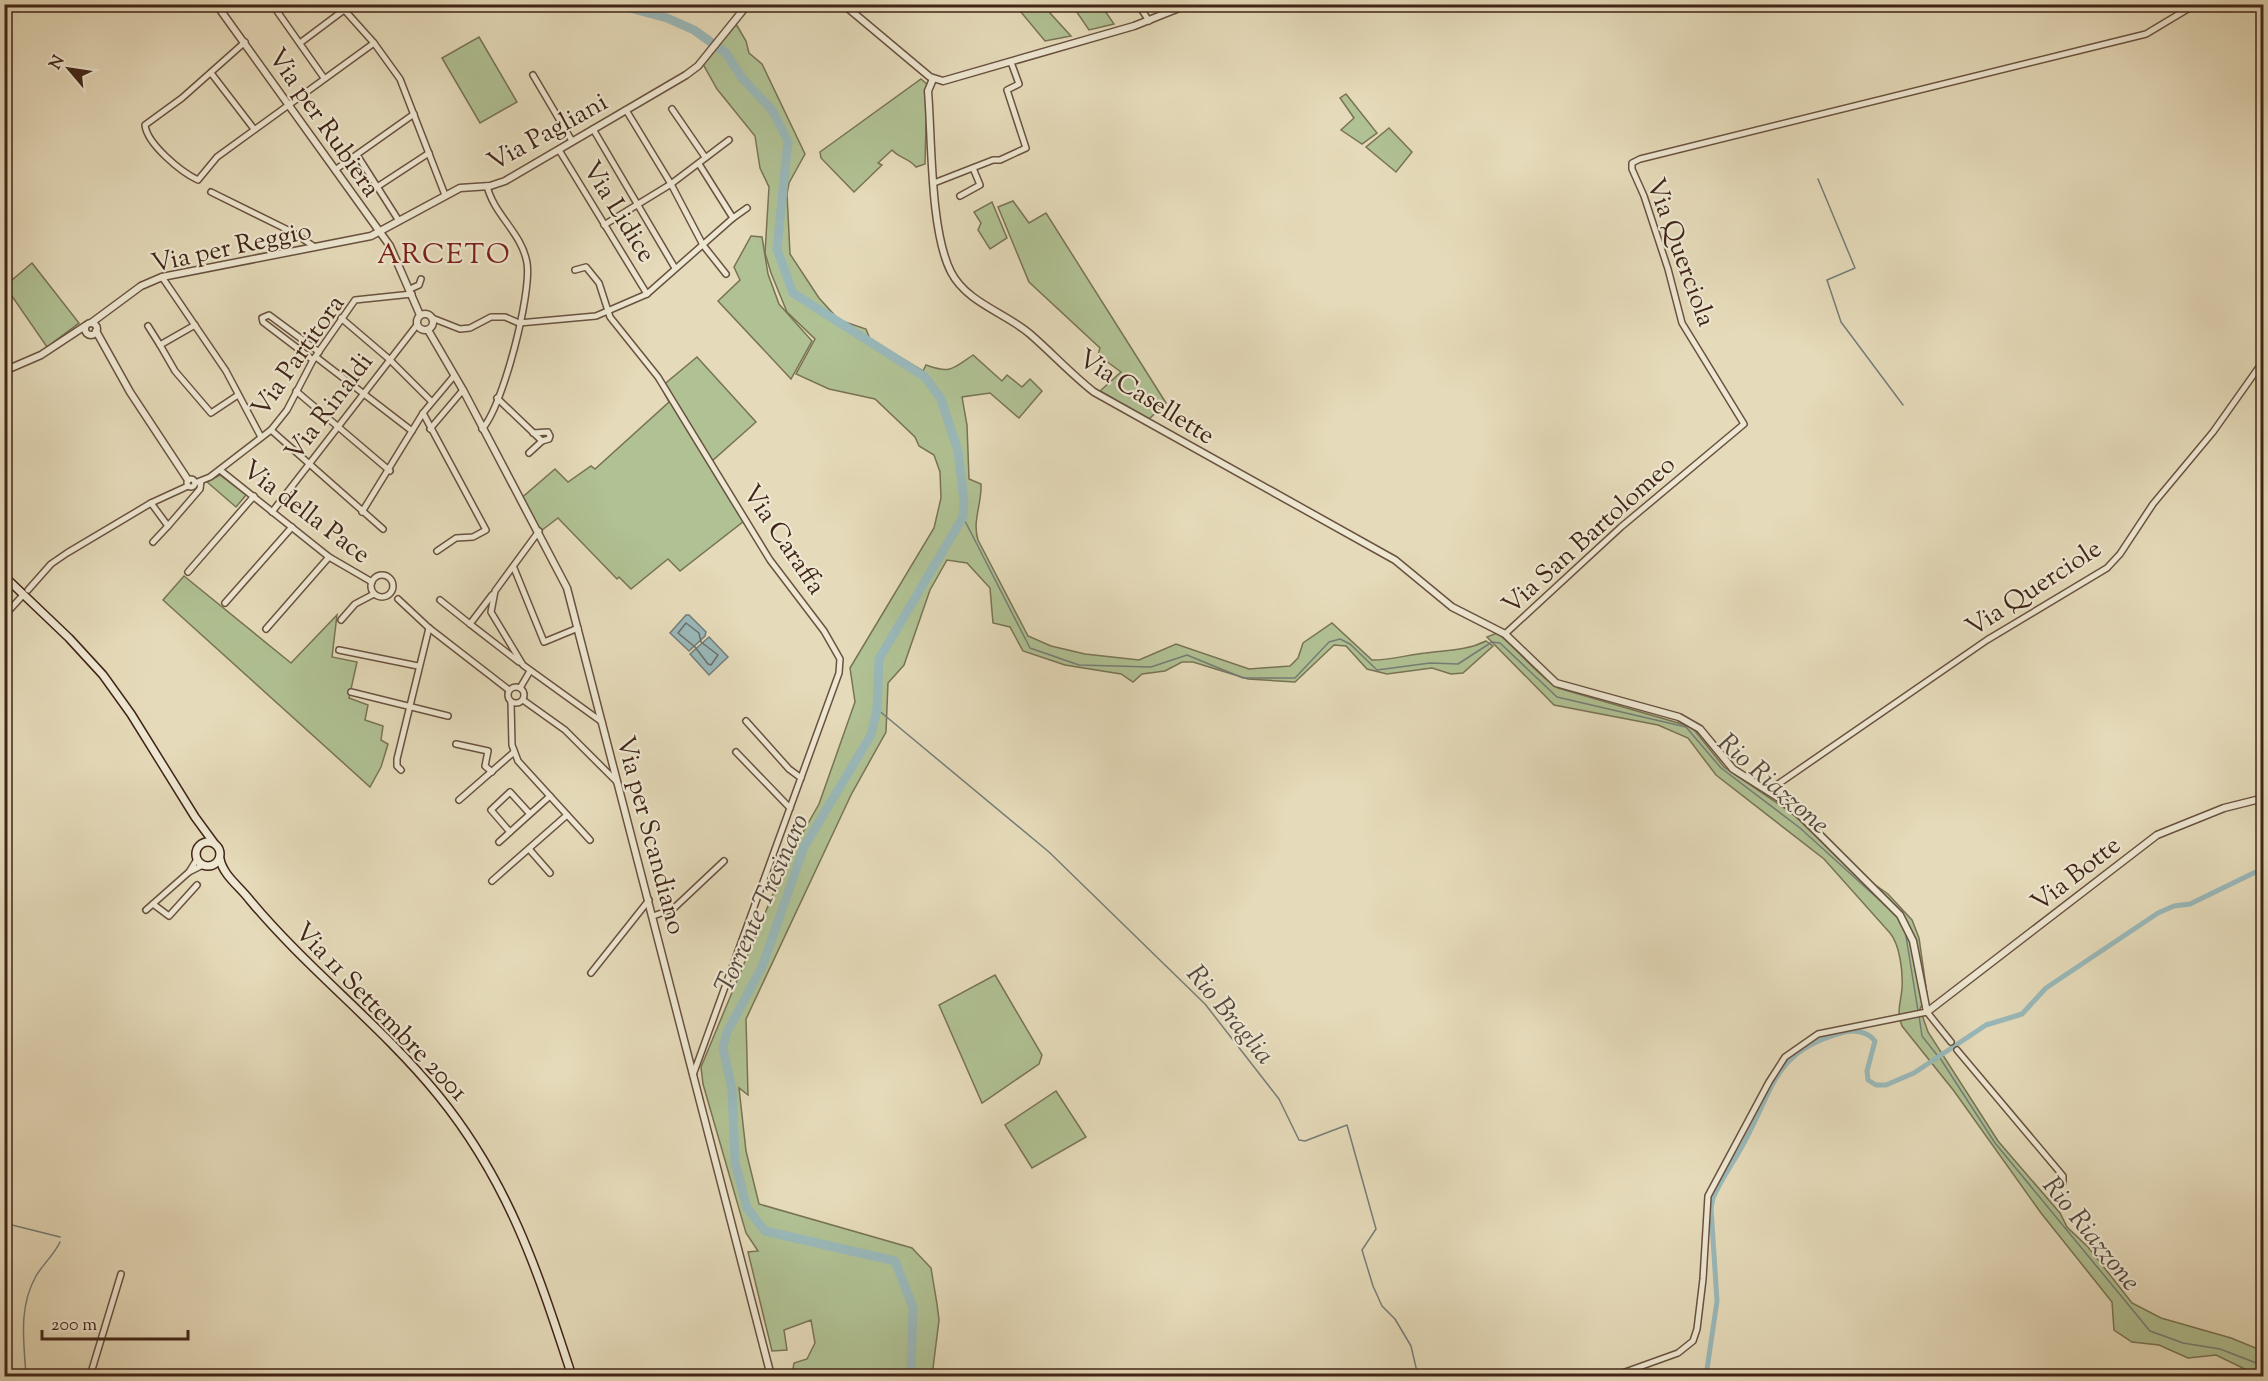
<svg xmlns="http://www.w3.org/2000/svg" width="2268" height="1381" viewBox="0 0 2268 1381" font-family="'Sorts Mill Goudy',serif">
	<rect width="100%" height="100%" fill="#e5dab9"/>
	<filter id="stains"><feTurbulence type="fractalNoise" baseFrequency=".00333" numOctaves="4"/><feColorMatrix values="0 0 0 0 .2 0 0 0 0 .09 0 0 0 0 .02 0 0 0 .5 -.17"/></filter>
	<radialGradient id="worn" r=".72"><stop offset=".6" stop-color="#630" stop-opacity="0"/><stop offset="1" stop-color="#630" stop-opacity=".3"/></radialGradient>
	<g fill="#b0c193" stroke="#787355" stroke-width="1.5">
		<polygon points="1015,5 1061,5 1050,13 1071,36 1045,41"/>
		<polygon points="1072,5 1101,5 1114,24 1089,30"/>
		<path d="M736,24L746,41L749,53L762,64L805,154L789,183L787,194L790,254L819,298L839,320L866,329L870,339L923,371L926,365C951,374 952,369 973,355L1002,381L1007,375L1022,387L1030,379L1042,391L1019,418L990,393L962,397L967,425L969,479L981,484C982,504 972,521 978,540L1028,636L1051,646L1085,654L1139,660L1176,644L1249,669L1290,666L1298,658L1303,643L1332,623L1372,660C1391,660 1407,655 1425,653C1446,650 1466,651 1486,641L1493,646L1463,673L1451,674L1432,668L1387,674L1367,669L1346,646L1334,645L1295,682L1248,679L1193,662H1182L1165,671L1142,674L1133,682L1121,674L1065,665L1023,651L1010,627L993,623L990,588L967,563L947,560L930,590L904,665L888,683L886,732L851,795L746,1019L748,1095L739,1088L746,1151L759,1204L912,1248L931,1268L937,1304L939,1320L932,1376H785L792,1375L794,1363L807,1359L815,1343L811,1320L784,1330L787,1350L772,1351L748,1252L758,1251L746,1233L703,1084L701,1067L773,894L794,848L819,804L855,702L850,668L934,528L941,498L940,472L934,455L919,446L915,437L875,399L829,389L796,374L815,339L787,312L771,273L765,253L769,187L760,168L755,136L717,89L703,64Z"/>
		<polygon points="479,37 517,102 480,123 442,58"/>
		<path d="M921,79L927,84L925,164L916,167C909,158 899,158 892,150L878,163L882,165L854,192L821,158L820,152Z"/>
		<polygon points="1346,94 1377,133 1362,144 1341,130 1354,118 1340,98"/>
		<polygon points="1389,128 1412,152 1396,172 1366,147"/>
		<polygon points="1013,201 1029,223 1046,213 1166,403 1149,419 1100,391 1121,372 1098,355 1100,348 1029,282 998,207"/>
		<polygon points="992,202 1007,238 990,249 978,230 981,223 974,212"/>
		<polygon points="751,236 762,237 768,274 779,304 812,341 791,379 718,301 740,280 734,267"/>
		<polygon points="32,263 79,323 47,347 5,286"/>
		<polygon points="697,357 756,422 711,462 744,521 680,571 668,559 631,589 619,577 617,579 558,518 537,534 518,501 555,469 568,482 591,466 595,469 669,402 661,387"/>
		<polygon points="220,475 246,495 236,507 207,482"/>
		<polygon points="184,576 291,663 337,615 332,657 357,662 349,698 368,705 365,720 383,726 381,740 388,744 381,767 370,787 163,600"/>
		<path d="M1497,633C1519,650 1535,673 1558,688L1692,727L1724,767L1793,814L1839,859L1888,894L1912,920L1919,938L1927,994L1920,1009L1928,1032L1998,1141L2060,1213L2067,1227L2088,1247L2132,1303L2161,1318L2231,1338L2263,1351V1374H2255L2216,1355L2188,1358L2159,1345L2132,1342L2114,1330L2112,1302L2041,1213L1954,1091L1902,1026C1896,1011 1901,1003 1902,988C1903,972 1900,945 1890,933L1824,859L1716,775L1688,738L1658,725L1554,705L1487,637Z"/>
		<polygon points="995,975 1042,1055 1039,1064 982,1103 939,1005"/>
		<polygon points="1056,1091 1086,1137 1032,1168 1005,1125"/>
	</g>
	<g fill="#99b8b9" stroke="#757d78" stroke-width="1.5">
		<polygon points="686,615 689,615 706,632 705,636 689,651 670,633"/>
		<polygon points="709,637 728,657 709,675 690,654"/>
	</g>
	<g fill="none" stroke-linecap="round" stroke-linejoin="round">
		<polygon stroke="#6c6e68" stroke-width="1.5" points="686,623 699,633 701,642 718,655 711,665 708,664 695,647 678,633"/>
		<g stroke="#757d78" stroke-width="1.5">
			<polyline points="1818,179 1855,268 1827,280 1841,322 1903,405"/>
			<polyline points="963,517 1030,648 1079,665 1151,667 1187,655 1243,678 1295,678 1329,642 1340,639 1350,644 1377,670 1430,663 1458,664 1492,642 1500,643 1557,697 1686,727 1721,768 1800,828 1897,916"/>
			<polyline points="877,709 1049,852 1205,1004 1279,1099 1299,1140 1305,1141 1347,1125 1376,1229 1362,1250 1373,1286 1382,1306 1395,1319 1411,1346 1418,1376"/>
			<polyline points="1905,930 1918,1011"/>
			<polyline points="1919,1016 1922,1036 1937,1055"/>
			<polyline points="1940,1058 1995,1143 2150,1331 2183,1343 2220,1349 2264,1366"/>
			<polyline points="4,1223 60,1237"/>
			<path d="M26,1376C24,1342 18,1308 36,1276C43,1264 54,1255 60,1242"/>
		</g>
		<path stroke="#99b8b9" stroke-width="5" d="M1706,1376L1717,1301L1711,1208L1713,1198C1722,1177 1737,1158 1747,1137C1775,1084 1776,1051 1841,1033C1853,1029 1867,1031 1875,1041L1867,1071L1868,1080L1876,1085H1886L1914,1073L1986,1025L2022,1014L2046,988L2158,913L2174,906L2190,904L2264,868"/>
		<polyline stroke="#99b8b9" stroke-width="9" points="615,4 667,18 694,30 726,53 742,78 772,110 788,141 777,249 793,293 925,377 941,399 958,451 964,501 963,517 879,659 877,709 871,735 804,847 762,967 727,1032 723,1048 732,1089 735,1162 747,1208 765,1231 895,1261 913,1307 911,1376"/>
		<defs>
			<g id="minor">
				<polyline points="272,4 324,78"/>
				<polyline points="339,4 374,43 400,79 445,195"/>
				<polyline points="1138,4 1149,21"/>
				<path d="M245,42L182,98L145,125C147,144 181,172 198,180L217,157L374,43"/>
				<polyline points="300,43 344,10"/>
				<polyline points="211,73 254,129"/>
				<polyline points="533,75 572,141"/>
				<polyline points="672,109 705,157"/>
				<polyline points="626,110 671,184 703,245 726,274"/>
				<polyline points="593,129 675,268"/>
				<polyline points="559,150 647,294"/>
				<polyline points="357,155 399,221"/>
				<polyline points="699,164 733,218"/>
				<polyline points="335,170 414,114"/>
				<polyline points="934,183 993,160 1000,160 1026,148 1007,90 1019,84 1012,65"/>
				<polyline points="377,187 429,153"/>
				<polyline points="211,192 292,232 315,247"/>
				<polyline points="960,196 980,185 973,168"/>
				<polyline points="604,225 671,184 729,140"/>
				<polyline points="575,270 586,267 599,283 610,317 658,377 770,560 824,631 840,659 839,673 693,1075"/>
				<polyline points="162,277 226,371 261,437"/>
				<polyline points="410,289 419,285 421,279"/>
				<polyline points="341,318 389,359 431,401"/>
				<polyline points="432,318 460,329 470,328 491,317 505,317 519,323 596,316 647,294 733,218 747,208"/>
				<polyline points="195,325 160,345 175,371 211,413 238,395"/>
				<polyline points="148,326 160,345"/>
				<polyline points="316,357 412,431"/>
				<polyline points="313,360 263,322 262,318 269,315 319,352"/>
				<polyline points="296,391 390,471"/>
				<polyline points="497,398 542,441 549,439 550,436 548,432 533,433"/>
				<polyline points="423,413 486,530 473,537 456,538 437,551"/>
				<polyline points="430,429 463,390"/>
				<path d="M482,429C503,407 532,292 527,263C522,233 494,215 487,186"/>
				<polyline points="271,430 383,529"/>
				<polyline points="529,453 542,441"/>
				<polyline points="220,470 329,557 372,582"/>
				<circle cx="191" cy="483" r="4"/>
				<polyline points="195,483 210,477 271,430 287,410 313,360 355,300 412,294"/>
				<polyline points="151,503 168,526 153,542"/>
				<polyline points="272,512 417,325"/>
				<polyline points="362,512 423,413 454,376"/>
				<polyline points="168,526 200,489 201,481"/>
				<polyline points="539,531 495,591 491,612 523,665 602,722"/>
				<polyline points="514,568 544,642 578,628"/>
				<polyline points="188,572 254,496"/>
				<circle cx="382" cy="586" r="11"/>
				<polyline points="28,590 51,564 67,553 151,503 188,486"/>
				<polyline points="492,595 470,624 519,662"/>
				<polyline points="398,599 429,628 509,690"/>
				<polyline points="440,600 470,624"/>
				<polyline points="225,603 292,527"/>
				<polyline points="4,616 24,594"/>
				<polyline points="341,620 355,604 374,594"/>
				<polyline points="266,629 329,557"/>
				<polyline points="1505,634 1621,527 1744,424 1682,323 1668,269 1644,196 1632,169 1632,163 1640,159 2146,34 2196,4"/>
				<polyline points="339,650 418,666"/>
				<circle cx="516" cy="695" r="8"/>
				<polyline points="520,688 530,671"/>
				<polyline points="351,692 448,716"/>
				<polyline points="523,700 565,730 616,781"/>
				<polyline points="511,702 512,745 518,761 590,840"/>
				<polyline points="746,721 789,769 801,778"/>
				<polyline points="456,744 488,751 485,766 492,772"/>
				<polyline points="736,752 790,808"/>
				<polyline points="401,770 397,766 397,759 429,628"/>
				<polyline points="1768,791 1987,640 2107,568 2120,554 2153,504 2213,432 2264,360"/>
				<polyline points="459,800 514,752"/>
				<polyline points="530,814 510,792 491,810 510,832 550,796"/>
				<polyline points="499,842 510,832"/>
				<polyline points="529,849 550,873"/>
				<polyline points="197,859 189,872 203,865"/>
				<polyline points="492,881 567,815"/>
				<polyline points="153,904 169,916 197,885"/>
				<polyline points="146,910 189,872"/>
				<polyline points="653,916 673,909 724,861"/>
				<polyline points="591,973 649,900"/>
				<polyline points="1957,1050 2063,1176 2063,1183"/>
				<polyline points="90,1376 121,1274"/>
				<polyline points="1614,1376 1678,1353 1693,1341 1697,1329 1703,1279 1708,1196 1769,1082 1785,1057 1818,1034 1927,1012 1951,1042"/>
			</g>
			<g id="tertiary">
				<polyline points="216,4 390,246 420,315"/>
				<polyline points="843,4 930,77 943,81 1134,26 1189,4"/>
				<path d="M933,79L928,91C932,140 930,231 951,272C967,303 1006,313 1030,334C1052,353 1071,374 1094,392L1395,560L1452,607L1505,634L1556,683L1679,717L1700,729L1733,769L1779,798L1802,817L1900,915L1913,941L1927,1012L2157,835L2224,808L2264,798"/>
				<circle cx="425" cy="322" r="8"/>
				<circle cx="91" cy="329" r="6"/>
				<polyline points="91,323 141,286 162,277 371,236 460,188 490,186 505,181 686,75 698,66 748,4"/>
				<polyline points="428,330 463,390 567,588 771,1376"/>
				<polyline points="96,331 130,392 188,480"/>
				<polyline points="4,371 41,355 85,326"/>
			</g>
			<g id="secondary">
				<polyline points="4,576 69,638 103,675 131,714 195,817 214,843"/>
				<circle cx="208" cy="854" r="12"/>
				<path d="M220,859C223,875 239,886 249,899C307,969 381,1025 438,1095C509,1182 538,1272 572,1376"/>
			</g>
		</defs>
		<use href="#minor" stroke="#695240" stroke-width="8"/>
		<use href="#tertiary" stroke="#695240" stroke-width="9"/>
		<use href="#secondary" stroke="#402517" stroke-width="10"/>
		<use href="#minor" stroke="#eee7d2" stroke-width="5"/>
		<use href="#tertiary" stroke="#eee7d2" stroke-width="6"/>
		<use href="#secondary" stroke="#eee7d2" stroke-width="7"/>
	</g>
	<g text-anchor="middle" stroke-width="4.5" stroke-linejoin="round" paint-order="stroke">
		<g font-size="26" fill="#402517" stroke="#eee7d2">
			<text transform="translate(325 122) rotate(55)" y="9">Via per Rubiera</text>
			<text transform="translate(547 131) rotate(-29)" y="9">Via Pagliani</text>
			<text transform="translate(620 211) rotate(58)" y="9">Via Lidice</text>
			<text transform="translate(231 246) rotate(-12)" y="9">Via per Reggio</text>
			<text transform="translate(1682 252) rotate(70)" y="9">Via Querciola</text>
			<text transform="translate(297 355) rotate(-55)" y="9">Via Partitora</text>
			<text transform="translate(1147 396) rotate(32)" y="9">Via Casellette</text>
			<text transform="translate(328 406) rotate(-53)" y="9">Via Rinaldi</text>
			<text transform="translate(307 511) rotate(37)" y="9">Via della Pace</text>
			<text transform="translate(1588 534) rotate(-42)" y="9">Via San Bartolomeo</text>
			<text transform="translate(785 539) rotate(56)" y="9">Via Caraffa</text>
			<text transform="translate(2033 587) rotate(-33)" y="9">Via Querciole</text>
			<text transform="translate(652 835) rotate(75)" y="9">Via per Scandiano</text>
			<text transform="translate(2075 873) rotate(-38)" y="9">Via Botte</text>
			<text transform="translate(382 1011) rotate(46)" y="9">Via 11 Settembre 2001</text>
		</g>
		<g font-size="27" font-style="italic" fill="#564a40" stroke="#eee7d2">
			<text transform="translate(1774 783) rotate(41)" y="9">Rio Riazzone</text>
			<text transform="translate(761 903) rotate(-66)" y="9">Torrente Tresinaro</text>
			<text transform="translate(1231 1014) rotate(50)" y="9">Rio Braglia</text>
			<text transform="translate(2092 1233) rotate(51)" y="9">Rio Riazzone</text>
		</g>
		<g font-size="28" letter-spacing="1.5" fill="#7a1f14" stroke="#eee7d2">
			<text x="444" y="263">ARCETO</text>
		</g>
	</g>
	<rect width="2268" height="1381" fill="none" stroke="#e5dab9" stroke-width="24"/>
	<rect x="6" y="6" width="2256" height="1369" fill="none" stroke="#402517" stroke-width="3"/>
	<rect x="12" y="12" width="2244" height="1357" fill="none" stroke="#402517" stroke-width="1.5"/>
	<g transform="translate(69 69) rotate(299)" stroke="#eee7d2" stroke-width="4.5" paint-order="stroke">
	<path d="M0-4.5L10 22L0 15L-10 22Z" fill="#402517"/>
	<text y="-9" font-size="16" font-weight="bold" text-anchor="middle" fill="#402517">N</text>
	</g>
	<path d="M42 1330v9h146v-9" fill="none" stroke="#402517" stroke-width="3"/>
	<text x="51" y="1330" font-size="18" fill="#402517" stroke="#eee7d2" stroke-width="4.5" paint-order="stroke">200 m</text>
	<rect width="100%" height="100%" filter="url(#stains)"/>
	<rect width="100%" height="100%" fill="url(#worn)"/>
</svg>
